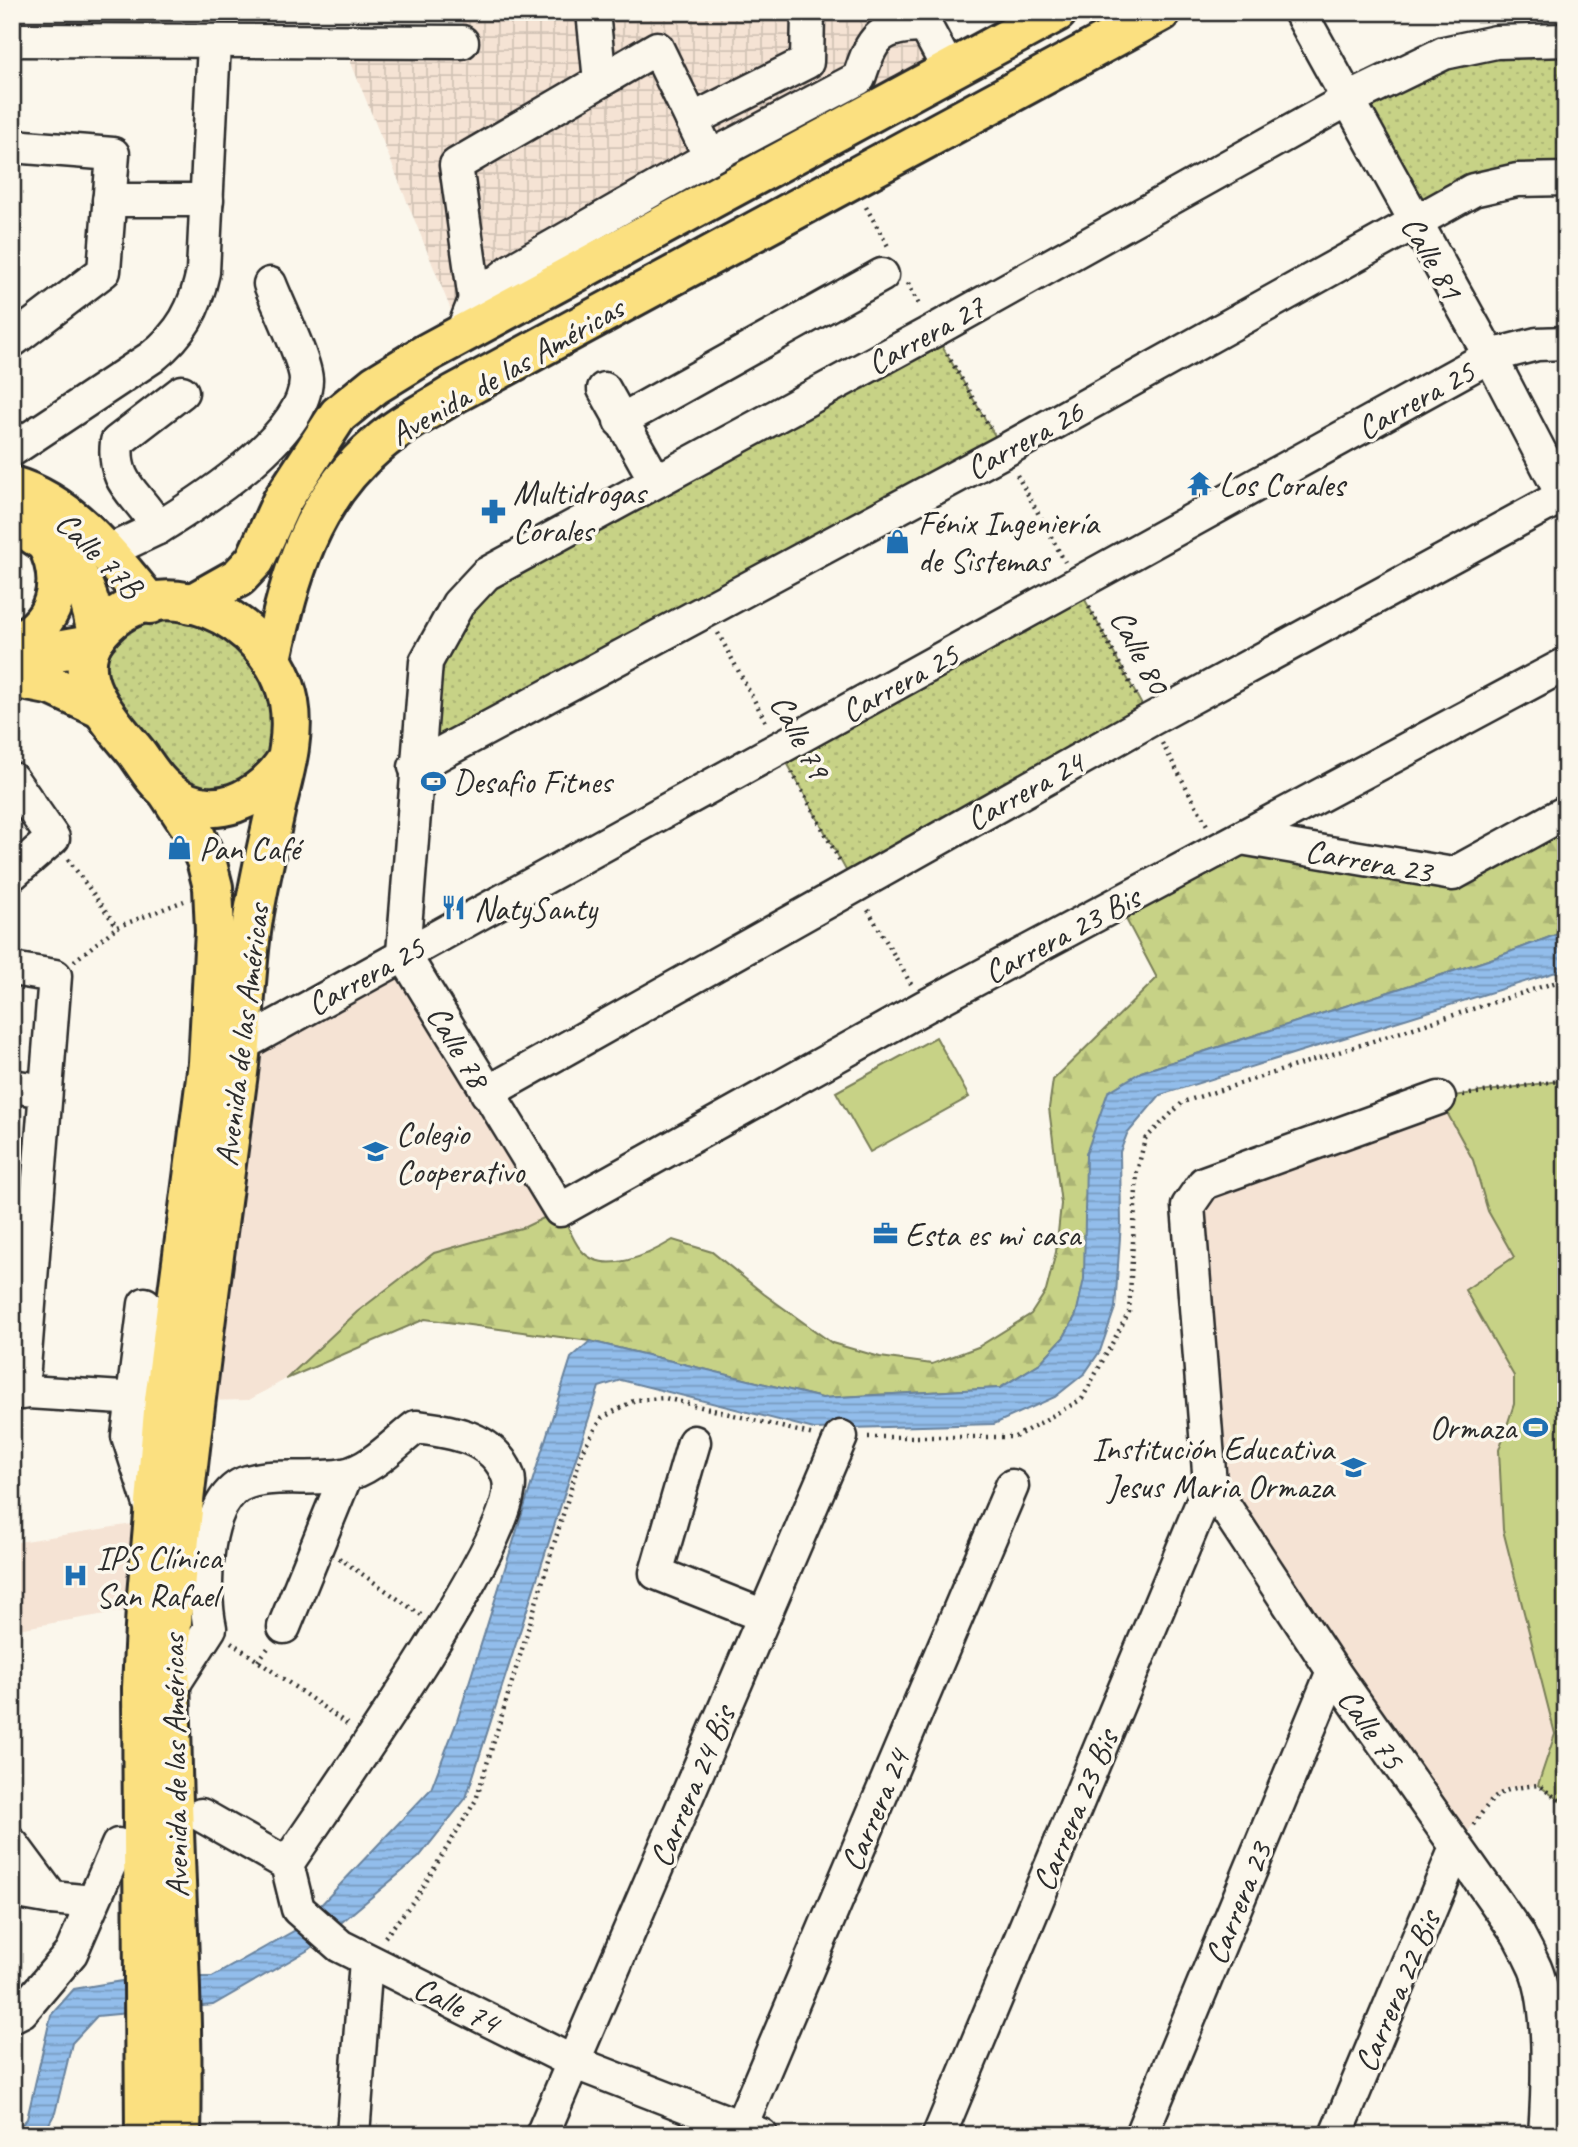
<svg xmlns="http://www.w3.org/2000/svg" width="1578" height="2147" viewBox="0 0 1578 2147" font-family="Caveat,sans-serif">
	<defs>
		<pattern id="industrial-grid" width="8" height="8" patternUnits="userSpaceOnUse" patternTransform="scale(1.75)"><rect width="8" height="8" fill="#f5e3d4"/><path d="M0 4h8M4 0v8" fill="none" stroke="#d2c3b6"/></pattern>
		<pattern id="grass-dots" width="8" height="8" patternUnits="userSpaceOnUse" patternTransform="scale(1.75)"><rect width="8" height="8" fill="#c7d286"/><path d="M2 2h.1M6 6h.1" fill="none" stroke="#abb474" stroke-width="1.8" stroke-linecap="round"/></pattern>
		<pattern id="forest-firs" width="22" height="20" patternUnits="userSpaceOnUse" patternTransform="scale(1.75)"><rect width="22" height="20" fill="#c7d286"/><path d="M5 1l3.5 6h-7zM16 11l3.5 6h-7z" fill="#abb474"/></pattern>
		<pattern id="water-rules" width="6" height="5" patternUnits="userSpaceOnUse" patternTransform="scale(1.75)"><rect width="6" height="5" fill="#92bdeb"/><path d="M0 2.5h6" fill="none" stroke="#779abf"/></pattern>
	</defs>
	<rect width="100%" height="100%" fill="#fbf7ec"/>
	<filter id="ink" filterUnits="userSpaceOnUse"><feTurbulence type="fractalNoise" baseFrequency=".0143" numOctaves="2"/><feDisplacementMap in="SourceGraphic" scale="14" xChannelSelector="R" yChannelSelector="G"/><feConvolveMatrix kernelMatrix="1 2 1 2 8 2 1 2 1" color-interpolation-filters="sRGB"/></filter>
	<g filter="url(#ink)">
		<g fill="#f5e3d4">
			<polygon points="403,953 560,1210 525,1227 434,1253 357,1312 286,1379 249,1400 194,1401 239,1065"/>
			<polygon points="1439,1098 1473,1160 1488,1211 1515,1257 1465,1290 1514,1376 1514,1404 1499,1451 1503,1530 1555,1734 1538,1785 1507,1788 1490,1801 1456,1848 1210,1484 1204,1183"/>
			<polygon points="145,1522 135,1609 12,1630 12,1543"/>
		</g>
		<polygon fill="url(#industrial-grid)" points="462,12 918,12 949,70 461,335 343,43 462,42"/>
		<g fill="url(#grass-dots)" stroke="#797e58" stroke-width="2">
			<polygon points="1566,40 1566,179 1413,222 1347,100 1444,53"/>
			<polygon points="933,331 1004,451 415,767 426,662 458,604"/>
			<polygon points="1077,585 1150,720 854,885 779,748"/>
			<polygon points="134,609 247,629 290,743 211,807 102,709 97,636"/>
		</g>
		<path fill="url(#forest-firs)" stroke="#797e58" stroke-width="2" d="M1566,812V931L1491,959L1141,1072L1076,1315L1064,1337L1040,1363L1000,1388L822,1398L590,1341L425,1319L286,1379L357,1312L434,1253L525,1227L560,1210C567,1222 572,1240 581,1250C604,1277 650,1254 673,1240L712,1252L764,1294L832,1343L880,1357L932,1364L978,1347L1031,1314L1046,1291L1056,1252L1061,1204L1049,1108L1053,1080L1157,978L1118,904L1220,850L1453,874Z"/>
		<g fill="#c7d286" stroke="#797e58" stroke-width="2">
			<polygon points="936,1037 969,1097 870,1152 836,1092"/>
			<polygon points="1566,1080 1566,1805 1538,1785 1555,1734 1503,1530 1499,1450 1514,1404 1514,1376 1465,1290 1514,1257 1488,1211 1473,1160 1439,1098"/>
		</g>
		<polygon fill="url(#water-rules)" stroke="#69839e" stroke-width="2" points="1566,931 1566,969 1160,1095 1127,1134 1120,1152 1121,1223 1115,1308 1100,1351 1085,1373 1055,1397 994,1424 814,1429 621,1380 599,1387 466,1798 419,1857 310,1949 213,2005 97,2016 72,2043 55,2113 43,2135 12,2135 27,2119 51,2015 74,1989 145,1977 212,1977 299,1928 431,1789 457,1721 571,1358 590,1341 822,1398 1000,1388 1040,1363 1064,1337 1076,1315 1084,1279 1086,1154 1108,1092 1141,1072 1491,959"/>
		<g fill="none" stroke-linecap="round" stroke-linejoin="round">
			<defs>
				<g id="minor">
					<polyline points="593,12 600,81"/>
					<polyline points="918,12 949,70"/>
					<polyline points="1300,12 1490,356 1566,502"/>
					<polyline points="12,40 462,42"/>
					<polyline points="692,120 807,62 808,12"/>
					<polyline points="12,146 113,154 104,271 12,341"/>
					<polyline points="109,200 207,200"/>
					<polyline points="475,300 456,165 657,48 710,157"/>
					<path d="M461,335L475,300L512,270L710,157L859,78C872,37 879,26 925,26"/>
					<polyline points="604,389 655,480"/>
					<polyline points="620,421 882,275"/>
					<path d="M12,450L152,357C182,333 195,309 203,272L214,43"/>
					<path d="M158,528C202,501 305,435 306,380C306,362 278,305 270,284"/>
					<path d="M107,552L158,528C139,493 112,486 117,442L182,392"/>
					<polyline points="415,767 1004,451 1473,190 1517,180 1566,179"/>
					<polyline points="12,779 53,838 12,874"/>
					<polyline points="1241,838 1453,874 1566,812"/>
					<polyline points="403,953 426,662 458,604 486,574 933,331 1347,100 1444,53 1496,42 1566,40"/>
					<polyline points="403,953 560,1210 924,1007 1566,664"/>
					<polyline points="12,969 55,976 22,1393"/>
					<polyline points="241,1045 1490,356 1537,344 1566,343"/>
					<polyline points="12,1086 45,1091"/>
					<polyline points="487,1093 1150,720 1566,494"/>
					<polyline points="145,1304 128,1436 151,1507"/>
					<polyline points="12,1391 154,1400"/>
					<polyline points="694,1442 656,1573 764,1616"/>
					<path d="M1210,1484L1333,1671L1518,1934C1524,1945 1530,1957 1535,1968C1552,2008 1548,2091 1545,2135"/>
					<polyline points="284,1627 346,1475"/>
					<path d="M170,1690L210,1628C202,1591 202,1495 248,1482C279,1473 313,1481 344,1475C371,1470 395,1443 416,1427C451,1431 494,1437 508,1476C526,1526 324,1808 287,1864"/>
					<polyline points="201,1815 287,1864 298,1909 340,1946 573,2062 761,2135"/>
					<polyline points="12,1844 52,1898 92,1902"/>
					<polyline points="12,1891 52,1898"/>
					<polyline points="12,2016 22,2011 71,1953 118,1845"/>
					<polyline points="353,2135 366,1960"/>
					<polyline points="542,2135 841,1437"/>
					<polyline points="737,2135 1012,1486"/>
					<polyline points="939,2135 1210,1484 1188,1206 1204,1183 1439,1098"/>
					<polyline points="1141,2135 1333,1671"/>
					<polyline points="1336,2135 1456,1848"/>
				</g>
				<g id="major">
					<path d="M12,486C72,503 113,559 150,604"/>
					<path d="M12,521C68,556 86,569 97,636"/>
					<polyline points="191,604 239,577 255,560 282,501 338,415 375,385 427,353 1057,12"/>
					<path d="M12,643C56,627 67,582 46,543"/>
					<polyline points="12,646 57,651 91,645"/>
					<path d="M272,659C290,576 310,501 378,444C400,424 429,410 454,394L1161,12"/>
					<polyline points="12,678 53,686 102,709"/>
					<polyline points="145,2135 142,1688 146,1607 164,1400 208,1063 215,931 213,887 206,860 194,832 167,791"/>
					<path d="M181,2135C184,2013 175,1891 172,1769C171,1712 168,1654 174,1597C191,1422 215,1248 238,1073C244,1026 245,979 251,932C257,888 268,845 277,802C285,770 295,736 289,702C273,617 153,559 96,637C67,677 112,723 136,752C145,764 155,782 168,791C211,826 263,799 287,759"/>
				</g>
			</defs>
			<use href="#minor" stroke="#2b2b2b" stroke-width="37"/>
			<use href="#major" stroke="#2b2b2b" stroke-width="44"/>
			<g stroke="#2b2b2b" stroke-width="4.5" stroke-dasharray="2 5" stroke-linecap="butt">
				<polyline points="866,207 889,248"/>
				<polyline points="908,283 920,307"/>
				<polyline points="947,354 990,428"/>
				<polyline points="1017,475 1065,562"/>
				<polyline points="1089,607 1138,698"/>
				<polyline points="718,633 767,724"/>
				<polyline points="1162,743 1208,827"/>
				<polyline points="792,772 841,863"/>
				<polyline points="68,859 117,927 184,901"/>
				<polyline points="868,910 911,984"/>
				<polyline points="74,961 117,927"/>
				<polyline points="1463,1095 1566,1080"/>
				<polyline points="868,1437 1015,1437 1082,1399 1129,1312 1137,1172 1145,1139 1183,1102 1566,979"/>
				<polyline points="339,1558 421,1615"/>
				<polyline points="231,1642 350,1726"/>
				<polyline points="258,1661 268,1648"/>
				<path d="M1473,1825C1496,1793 1498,1789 1538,1785L1566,1805"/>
				<polyline points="385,1937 416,1898 476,1800 583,1449 602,1418 635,1400 665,1398 814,1435"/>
				<polyline points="102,2135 116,2127"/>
			</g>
			<use href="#minor" stroke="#fbf7ec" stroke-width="32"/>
			<use href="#major" stroke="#fbe080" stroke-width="38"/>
		</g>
	</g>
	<defs>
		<symbol id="temple-bare" viewBox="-9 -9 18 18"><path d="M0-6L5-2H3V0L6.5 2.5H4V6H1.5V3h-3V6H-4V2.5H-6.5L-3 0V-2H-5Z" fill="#1f6fb2" stroke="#fbf7ec" stroke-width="2.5" paint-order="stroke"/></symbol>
		<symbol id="pharmacy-bare" viewBox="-9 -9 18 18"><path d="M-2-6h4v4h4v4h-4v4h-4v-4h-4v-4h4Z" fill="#1f6fb2" stroke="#fbf7ec" stroke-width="2.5" paint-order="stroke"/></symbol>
		<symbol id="shop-bare" viewBox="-9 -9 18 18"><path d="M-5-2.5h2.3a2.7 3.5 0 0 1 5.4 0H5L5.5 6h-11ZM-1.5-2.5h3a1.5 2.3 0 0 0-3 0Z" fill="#1f6fb2" stroke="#fbf7ec" stroke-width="2.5" paint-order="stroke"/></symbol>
		<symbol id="stadium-bare" viewBox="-9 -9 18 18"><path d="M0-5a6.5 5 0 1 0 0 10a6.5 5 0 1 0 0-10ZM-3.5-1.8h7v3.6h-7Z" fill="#1f6fb2" stroke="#fbf7ec" stroke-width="2.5" paint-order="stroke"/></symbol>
		<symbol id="restaurant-bare" viewBox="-9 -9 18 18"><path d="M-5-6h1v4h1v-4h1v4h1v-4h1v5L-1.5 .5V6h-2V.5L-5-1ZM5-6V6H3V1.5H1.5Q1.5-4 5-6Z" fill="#1f6fb2" stroke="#fbf7ec" stroke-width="2.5" paint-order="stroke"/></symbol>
		<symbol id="school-bare" viewBox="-9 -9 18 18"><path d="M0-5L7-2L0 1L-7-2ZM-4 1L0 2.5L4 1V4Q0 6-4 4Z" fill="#1f6fb2" stroke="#fbf7ec" stroke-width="2.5" paint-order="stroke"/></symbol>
		<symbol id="office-bare" viewBox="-9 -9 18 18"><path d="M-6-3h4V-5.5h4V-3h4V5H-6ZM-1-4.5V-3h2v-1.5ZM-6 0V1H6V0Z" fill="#1f6fb2" stroke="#fbf7ec" stroke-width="2.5" paint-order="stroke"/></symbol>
		<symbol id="hospital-bare" viewBox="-9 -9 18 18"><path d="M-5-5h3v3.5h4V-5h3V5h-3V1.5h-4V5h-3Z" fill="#1f6fb2" stroke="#fbf7ec" stroke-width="2.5" paint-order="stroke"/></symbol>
	</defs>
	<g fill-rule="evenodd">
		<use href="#temple-bare" x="1182" y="466" width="35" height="35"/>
		<use href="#pharmacy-bare" x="476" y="494" width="35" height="35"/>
		<use href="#shop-bare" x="880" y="524" width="35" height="35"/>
		<use href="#stadium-bare" x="416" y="764" width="35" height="35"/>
		<use href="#shop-bare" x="162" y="830" width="35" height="35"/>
		<use href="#restaurant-bare" x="436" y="890" width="35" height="35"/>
		<use href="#school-bare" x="358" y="1134" width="35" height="35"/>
		<use href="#office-bare" x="868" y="1216" width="35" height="35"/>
		<use href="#stadium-bare" x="1518" y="1410" width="35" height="35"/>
		<use href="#school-bare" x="1336" y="1450" width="35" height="35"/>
		<use href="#hospital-bare" x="58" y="1558" width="35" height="35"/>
	</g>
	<g text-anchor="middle" stroke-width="7" stroke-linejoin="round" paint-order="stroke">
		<g font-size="33" fill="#2b2b2b" stroke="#fbf7ec">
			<text transform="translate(1433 257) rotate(60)" y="12">Calle 81</text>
			<text transform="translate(925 334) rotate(-29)" y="12">Carrera 27</text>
			<text transform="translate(506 370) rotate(-30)" y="12">Avenida de las Américas</text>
			<text transform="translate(1415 399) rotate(-29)" y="12">Carrera 25</text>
			<text transform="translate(1024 439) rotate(-29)" y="12">Carrera 26</text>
			<text transform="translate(100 554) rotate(45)" y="12">Calle 77B</text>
			<text transform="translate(1141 651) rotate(62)" y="12">Calle 80</text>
			<text transform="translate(899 682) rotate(-29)" y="12">Carrera 25</text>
			<text transform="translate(801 736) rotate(62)" y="12">Calle 79</text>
			<text transform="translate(1024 790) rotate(-29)" y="12">Carrera 24</text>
			<text transform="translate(1369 860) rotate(10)" y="12">Carrera 23</text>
			<text transform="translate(1061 934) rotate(-28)" y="12">Carrera 23 Bis</text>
			<text transform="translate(365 975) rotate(-29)" y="12">Carrera 25</text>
			<text transform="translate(241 1035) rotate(-83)" y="12">Avenida de las Américas</text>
			<text transform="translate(459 1046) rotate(59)" y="12">Calle 78</text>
			<text transform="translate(1372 1728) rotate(55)" y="12">Calle 75</text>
			<text transform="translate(174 1766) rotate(-91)" y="12">Avenida de las Américas</text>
			<text transform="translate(691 1786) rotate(-67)" y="12">Carrera 24 Bis</text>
			<text transform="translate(874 1810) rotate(-67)" y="12">Carrera 24</text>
			<text transform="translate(1074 1810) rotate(-67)" y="12">Carrera 23 Bis</text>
			<text transform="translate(1237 1903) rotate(-68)" y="12">Carrera 23</text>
			<text transform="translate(1396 1991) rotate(-67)" y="12">Carrera 22 Bis</text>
			<text transform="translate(457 2004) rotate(26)" y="12">Calle 74</text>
		</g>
		<g font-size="33" fill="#2b2b2b" stroke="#fbf7ec" text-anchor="start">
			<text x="1219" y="496">Los Corales</text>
			<text x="513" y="504">Multidrogas<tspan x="513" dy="38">Corales</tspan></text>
			<text x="918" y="534">Fénix Ingeniería<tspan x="918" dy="38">de Sistemas</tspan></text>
			<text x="453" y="793">Desafio Fitnes</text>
			<text x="199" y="860">Pan Café</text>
			<text x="474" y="920">NatySanty</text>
			<text x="396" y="1145">Colegio<tspan x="396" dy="38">Cooperativo</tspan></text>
			<text x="905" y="1246">Esta es mi casa</text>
			<text x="1516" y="1439" text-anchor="end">Ormaza</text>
			<text x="1334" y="1460" text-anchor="end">Institución Educativa<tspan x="1334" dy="38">Jesus Maria Ormaza</tspan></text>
			<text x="96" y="1569">IPS Clínica<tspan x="96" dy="38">San Rafael</tspan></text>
		</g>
	</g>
	<rect width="1578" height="2147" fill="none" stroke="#fbf7ec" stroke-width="42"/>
	<rect x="21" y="21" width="1536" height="2105" fill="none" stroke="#2b2b2b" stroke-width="2.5" filter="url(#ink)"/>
</svg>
